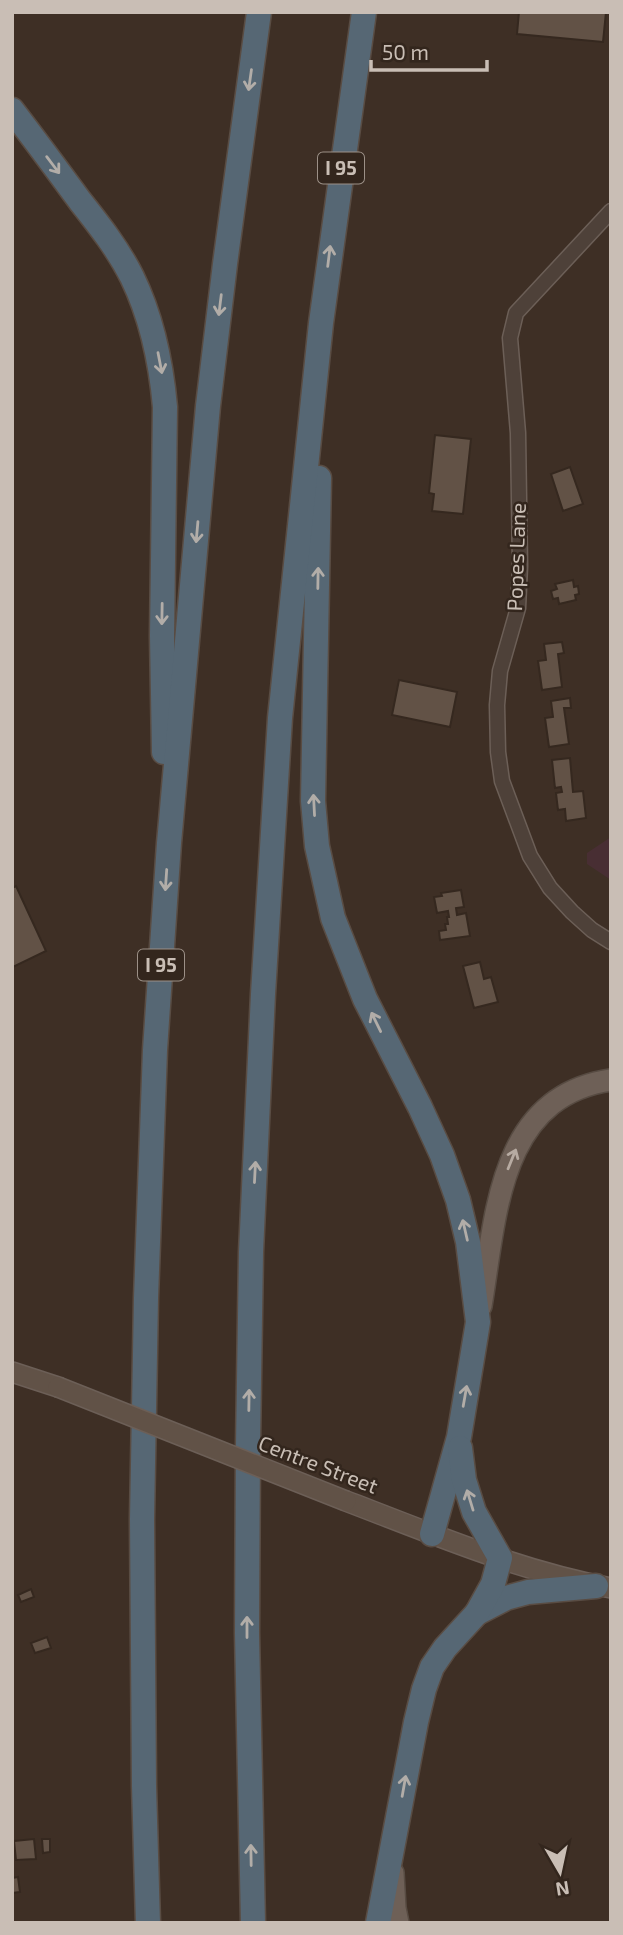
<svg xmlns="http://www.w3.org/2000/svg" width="623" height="1935" viewBox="0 0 623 1935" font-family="'Exo 2',sans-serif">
	<rect width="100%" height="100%" fill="#3e2f25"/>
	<polygon fill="#482e33" points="611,837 611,880 587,864 587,853"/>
	<g fill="#625246" stroke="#35281f" stroke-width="2">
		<polygon points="519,12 606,12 603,42 517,34"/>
		<polygon points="435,435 471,439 463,514 432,511 434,494 429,493"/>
		<polygon points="570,467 583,504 563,511 551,474"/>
		<polygon points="573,580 574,587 578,586 579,594 575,595 576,600 559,604 558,598 553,599 551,591 557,589 555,584"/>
		<polygon points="562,642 564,653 558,654 562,687 542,690 538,661 546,660 544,644"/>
		<polygon points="399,680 457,692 450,727 392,715"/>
		<polygon points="570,698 571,708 564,708 569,744 549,747 545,718 553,717 551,701"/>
		<polygon points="570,758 573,792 583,791 586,818 566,821 565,809 558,810 556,793 562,792 561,787 555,788 552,760"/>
		<polygon points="16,886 46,951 13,967 12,888"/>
		<polygon points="461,890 464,907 456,908 457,915 466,913 470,936 440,940 439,931 446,930 445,924 448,924 447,917 449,917 448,911 437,913 434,897 442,896 441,893"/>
		<polygon points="480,962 484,979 491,977 498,1002 474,1008 463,966"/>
		<polygon points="31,1589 34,1597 21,1602 18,1595"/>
		<polygon points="47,1637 51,1648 35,1653 31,1643"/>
		<polygon points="34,1839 36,1859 16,1860 14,1841"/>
		<polygon points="42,1839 50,1839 50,1852 43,1853"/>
		<polygon points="18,1877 20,1892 12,1893 12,1878"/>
	</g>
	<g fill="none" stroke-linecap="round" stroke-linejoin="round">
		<defs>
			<polyline id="minor" points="611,211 516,313 510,338 518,433 520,566 518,608 500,671 497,705 498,752 502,781 530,856 550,888 572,912 592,930 611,942"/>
			<g id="secondary">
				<polyline points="12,1372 58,1387"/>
				<path d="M346,1501C433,1534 519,1571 611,1588"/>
			</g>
			<g id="primary">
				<path d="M481,1306C496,1217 498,1096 611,1080"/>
				<polyline points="393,1873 395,1908 398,1923"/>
			</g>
			<g id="motorway">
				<path d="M12,110C35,140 58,171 80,201C99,225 118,249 132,277C152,318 161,362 165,407L162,636L164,752"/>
				<polyline points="319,478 313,801 317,846 333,918 365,999 420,1107 442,1155 458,1200 468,1242 478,1322 459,1437 432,1534"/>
				<polyline points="477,1613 506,1598 528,1592 596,1586"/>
				<polyline points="148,1923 144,1786 142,1519 146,1298 155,1050 169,843 208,406 225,264 259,12"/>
				<polyline points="253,1923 247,1633 248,1445 251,1252 263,994 280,718 321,323 364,12"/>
				<polyline points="378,1923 416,1722 424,1689 432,1667 445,1648 477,1613 493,1584 500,1558 474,1512 464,1480 460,1448"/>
			</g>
		</defs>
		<use href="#minor" stroke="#6c5f57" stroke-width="17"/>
		<use href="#secondary" stroke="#6c5f57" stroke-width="22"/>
		<use href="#primary" stroke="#574b42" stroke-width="24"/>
		<use href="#motorway" stroke="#594c43" stroke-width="27"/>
		<use href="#minor" stroke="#4e4139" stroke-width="14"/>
		<use href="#secondary" stroke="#615247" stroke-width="19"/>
		<use href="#primary" stroke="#6e6057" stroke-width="21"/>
		<use href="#motorway" stroke="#566774" stroke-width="24"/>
		<defs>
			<polyline id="secondary-bridge" points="58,1387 346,1501"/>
		</defs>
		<use href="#secondary-bridge" stroke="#6c5f57" stroke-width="22" stroke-linecap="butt"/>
		<use href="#secondary-bridge" stroke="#615247" stroke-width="19"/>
	</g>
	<defs><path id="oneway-shaft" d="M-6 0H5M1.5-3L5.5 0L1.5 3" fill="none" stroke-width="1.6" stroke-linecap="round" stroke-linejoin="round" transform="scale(1.75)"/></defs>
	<g stroke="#b2ada8">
		<use href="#oneway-shaft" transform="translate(250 80) rotate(98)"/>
		<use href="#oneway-shaft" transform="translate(53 165) rotate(53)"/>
		<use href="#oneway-shaft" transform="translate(329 256) rotate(-83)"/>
		<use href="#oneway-shaft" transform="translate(220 305) rotate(97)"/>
		<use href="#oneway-shaft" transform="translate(160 363) rotate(79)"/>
		<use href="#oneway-shaft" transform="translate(197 532) rotate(95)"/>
		<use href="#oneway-shaft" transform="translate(318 578) rotate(-89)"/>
		<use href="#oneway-shaft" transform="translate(162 614) rotate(91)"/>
		<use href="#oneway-shaft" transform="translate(314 805) rotate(-93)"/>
		<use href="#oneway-shaft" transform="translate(166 880) rotate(94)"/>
		<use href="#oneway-shaft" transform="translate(376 1022) rotate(-116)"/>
		<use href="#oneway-shaft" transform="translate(255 1172) rotate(-87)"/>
		<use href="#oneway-shaft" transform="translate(465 1230) rotate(-103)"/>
		<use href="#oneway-shaft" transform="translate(465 1396) rotate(-80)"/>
		<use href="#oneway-shaft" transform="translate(249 1400) rotate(-89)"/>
		<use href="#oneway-shaft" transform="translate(470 1500) rotate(-107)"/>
		<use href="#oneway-shaft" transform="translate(247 1627) rotate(-90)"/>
		<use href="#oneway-shaft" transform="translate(404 1786) rotate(-80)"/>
		<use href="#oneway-shaft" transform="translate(251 1855) rotate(-91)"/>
	</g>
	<use stroke="#b7aba2" href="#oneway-shaft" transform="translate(512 1159) rotate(-68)"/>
	<g text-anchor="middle" stroke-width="5" stroke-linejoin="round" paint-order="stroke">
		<g fill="#33261d" stroke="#9c9087" stroke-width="2">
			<rect x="318" y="152.5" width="46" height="31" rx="5"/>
			<rect x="138" y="949.5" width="46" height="31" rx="5"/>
		</g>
		<g font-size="19" font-weight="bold" fill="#c9beb5">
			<text x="341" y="175">I 95</text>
			<text x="161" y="972">I 95</text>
		</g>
		<g font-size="21" fill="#c9beb5" stroke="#33261d">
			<text transform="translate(517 557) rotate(-88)" y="7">Popes Lane</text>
			<text transform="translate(318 1465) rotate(21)" y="7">Centre Street</text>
		</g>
	</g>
	<rect width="623" height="1935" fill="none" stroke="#c9beb5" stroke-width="28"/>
	<g transform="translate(560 1872) rotate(171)" stroke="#33261d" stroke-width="5" paint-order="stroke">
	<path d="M0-5L12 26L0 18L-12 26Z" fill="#c9beb5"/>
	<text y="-10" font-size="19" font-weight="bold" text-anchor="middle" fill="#c9beb5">N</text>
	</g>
	<path d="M371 60v10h116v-10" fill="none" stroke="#c9beb5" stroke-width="3.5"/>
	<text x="382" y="60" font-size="21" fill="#c9beb5" stroke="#33261d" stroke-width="5" paint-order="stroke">50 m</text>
</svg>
